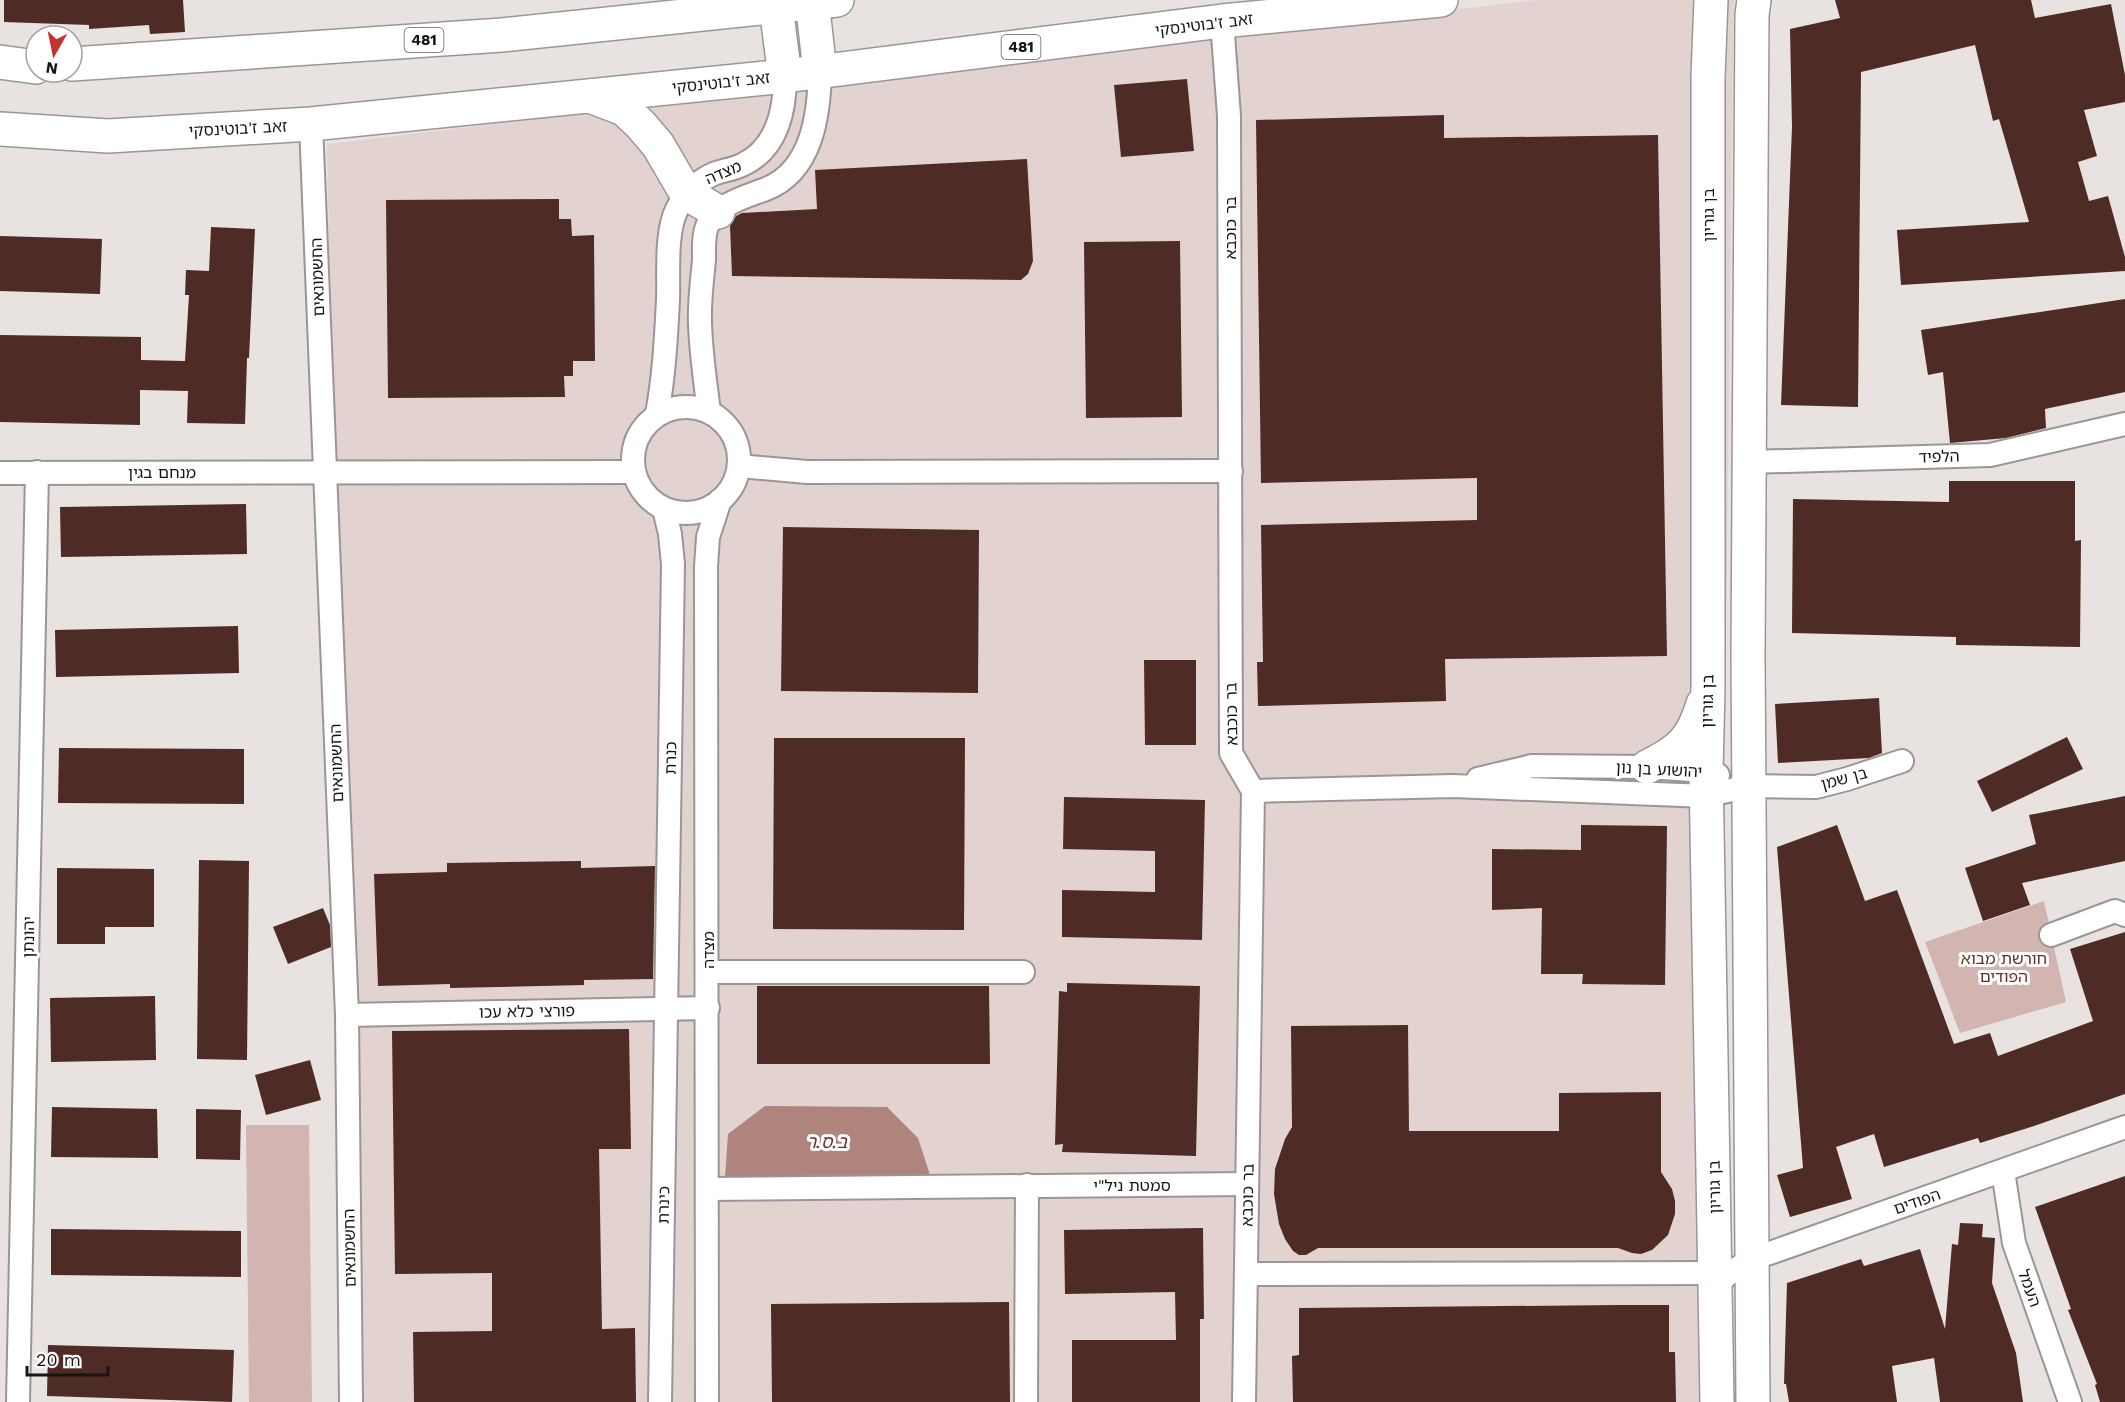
<svg xmlns="http://www.w3.org/2000/svg" width="2125" height="1402" viewBox="0 0 2125 1402" font-family="'Work Sans','Noto Sans Hebrew',sans-serif">
	<rect width="100%" height="100%" fill="#e8e2e1"/>
	<polygon fill="#e2d3d1" points="1537,0 1734,0 1731,194 1718,1402 354,1402 327,144"/>
	<g fill="#d2b5b0">
		<polygon points="2044,901 2066,1002 1960,1033 1925,942"/>
		<polygon points="246,1125 309,1125 312,1402 249,1402"/>
	</g>
	<polygon fill="#af847d" points="765,1106 887,1107 918,1138 930,1175 725,1178 728,1134"/>
	<g fill="#4f2b26">
		<polygon points="4,0 183,0 185,32 150,34 149,25 89,29 89,25 4,22"/>
		<polygon points="1835,0 2031,0 2035,18 2111,4 2125,75 2125,102 2084,110 2097,156 2078,162 2089,201 2108,196 2125,257 2125,271 1901,285 1897,230 2029,222 1999,119 1993,121 1975,45 1861,72 1858,407 1781,405 1792,127 1790,29 1840,18"/>
		<polygon points="1187,79 1194,151 1121,157 1114,85"/>
		<polygon points="1444,115 1444,138 1658,135 1667,656 1445,659 1446,701 1258,706 1257,662 1263,662 1261,525 1477,520 1477,478 1261,483 1256,120"/>
		<polygon points="1027,159 1033,261 1028,274 1021,280 732,276 730,226 736,216 742,213 817,209 815,170"/>
		<polygon points="559,199 559,219 571,219 572,236 594,235 595,361 573,361 573,376 564,376 565,397 388,398 386,200"/>
		<polygon points="211,227 255,229 249,358 247,358 245,424 187,423 188,391 140,390 140,425 0,422 0,335 141,337 141,360 185,361 189,295 185,295 186,270 209,271"/>
		<polygon points="0,236 102,239 100,294 0,291"/>
		<polygon points="1180,241 1182,417 1086,418 1084,242"/>
		<polygon points="2125,299 2125,392 2045,409 2046,428 2006,438 1950,443 1943,372 1928,375 1921,330"/>
		<polygon points="1949,481 2075,481 2075,541 2081,540 2080,647 1956,645 1956,637 1792,633 1793,499 1949,502"/>
		<polygon points="246,504 247,554 61,557 60,507"/>
		<polygon points="783,527 979,530 978,693 781,691"/>
		<polygon points="238,626 239,673 56,677 55,630"/>
		<polygon points="1144,660 1196,660 1196,745 1145,745"/>
		<polygon points="1879,698 1882,753 1869,758 1778,763 1775,704"/>
		<polygon points="2067,737 2083,769 1992,812 1977,781"/>
		<polygon points="774,738 965,738 964,930 773,929"/>
		<polygon points="59,748 244,749 244,804 58,803"/>
		<polygon points="2125,796 2125,861 2022,883 2030,905 1983,921 1965,868 2036,844 2029,815"/>
		<polygon points="1064,797 1205,800 1202,940 1062,937 1062,890 1155,892 1155,851 1063,849"/>
		<polygon points="1581,825 1667,826 1665,985 1582,984 1583,974 1541,974 1542,908 1492,910 1492,849 1581,850"/>
		<polygon points="1837,825 1865,901 1897,890 1954,1044 1990,1033 1998,1056 2093,1021 2070,949 2125,932 2125,1094 2034,1126 1980,1143 1978,1138 1884,1167 1874,1134 1836,1147 1852,1199 1790,1217 1777,1175 1803,1168 1777,847"/>
		<polygon points="199,860 249,861 247,1060 197,1059"/>
		<polygon points="581,861 581,868 655,866 653,979 584,980 584,985 450,988 450,984 378,986 374,874 447,872 447,863"/>
		<polygon points="57,868 154,869 154,927 105,927 105,944 57,944"/>
		<polygon points="323,908 330,925 331,947 288,964 273,927"/>
		<polygon points="1067,983 1200,986 1196,1156 1062,1152 1063,1144 1055,1145 1059,991 1067,992"/>
		<polygon points="757,986 989,986 990,1064 757,1064"/>
		<polygon points="155,996 156,1060 51,1062 50,998"/>
		<polygon points="1408,1025 1409,1131 1559,1131 1559,1093 1661,1092 1661,1172 1672,1189 1675,1201 1675,1214 1668,1235 1652,1250 1641,1254 1632,1253 1618,1248 1318,1248 1306,1255 1299,1255 1293,1251 1285,1239 1279,1224 1274,1194 1275,1169 1285,1139 1292,1127 1291,1026"/>
		<polygon points="629,1029 631,1149 599,1149 602,1329 635,1328 636,1402 414,1402 413,1332 492,1331 492,1273 395,1274 392,1031"/>
		<polygon points="310,1060 321,1100 266,1115 255,1075"/>
		<polygon points="52,1107 157,1109 158,1158 51,1157"/>
		<polygon points="196,1109 241,1110 240,1160 196,1159"/>
		<polygon points="2125,1176 2125,1402 2100,1402 2095,1385 2097,1384 2068,1310 2071,1309 2035,1207"/>
		<polygon points="1960,1223 1983,1224 1982,1237 1995,1238 1992,1283 2016,1353 2023,1402 1940,1402 1934,1358 1892,1366 1897,1402 1789,1402 1786,1384 1784,1384 1787,1283 1861,1259 1864,1266 1920,1249 1945,1329 1952,1244 1958,1245"/>
		<polygon points="1203,1228 1204,1319 1200,1319 1200,1402 1072,1402 1072,1340 1176,1340 1175,1292 1065,1294 1064,1230"/>
		<polygon points="51,1229 241,1231 241,1277 51,1275"/>
		<polygon points="1009,1302 1010,1402 772,1402 771,1304"/>
		<polygon points="1617,1305 1669,1305 1669,1352 1675,1352 1676,1402 1293,1402 1292,1356 1299,1355 1299,1308"/>
		<polygon points="48,1345 234,1350 232,1402 47,1396"/>
	</g>
	<g fill="none" stroke-linecap="round" stroke-linejoin="round">
		<defs>
			<g id="street">
				<polyline points="1222,21 1229,116 1231,753 1253,791 1244,1402"/>
				<polyline points="311,124 347,1015 351,1402"/>
				<circle cx="686" cy="460" r="53"/>
				<path d="M709,411C705,382 701,353 700,324C699,303 702,281 704,260C704,249 703,234 708,224C720,203 745,197 766,189C812,171 819,115 820,72"/>
				<path d="M657,414C664,376 666,339 668,300C669,274 665,233 677,209C686,193 698,180 716,173C725,170 734,169 742,165C777,149 785,111 785,76"/>
				<polyline points="1749,462 1990,455 2125,424"/>
				<polyline points="739,466 807,472 1231,471"/>
				<polyline points="0,473 634,472"/>
				<polyline points="1478,779 1532,766 1647,767 1706,771 1718,775"/>
				<polyline points="1253,791 1453,786 1706,796 1748,786 1816,787 1847,779 1902,761"/>
				<polyline points="2051,935 2115,911 2125,915"/>
				<polyline points="708,972 1023,972"/>
				<polyline points="347,1015 708,1008"/>
				<polyline points="2003,1171 2014,1243 2070,1402"/>
				<polyline points="708,1189 1247,1184"/>
				<polyline points="1246,1274 1715,1273"/>
				<polyline points="1716,1285 1732,1271 1753,1259 2125,1127"/>
				<polyline points="18,1402 37,472"/>
				<polyline points="660,1402 673,564 670,534 664,509"/>
				<polyline points="707,1402 706,567 708,537 720,500"/>
				<polyline points="1026,1402 1027,1185"/>
			</g>
			<g id="secondary">
				<polyline points="775,0 785,76"/>
				<polyline points="812,0 820,72"/>
				<polyline points="1711,0 1708,77 1708,688 1706,771 1717,1402"/>
				<path d="M1647,767C1680,750 1692,741 1703,704"/>
				<polyline points="1753,1402 1748,655 1752,15 1754,0"/>
			</g>
			<g id="primary">
				<polyline points="0,62 36,67"/>
				<polyline points="72,64 502,35 837,0"/>
				<polyline points="590,96 624,109 641,125 658,145 686,193 718,212"/>
				<polyline points="0,129 108,136 311,124 785,76 1222,21 1441,0"/>
			</g>
		</defs>
		<use href="#street" stroke="#9c9595" stroke-width="26"/>
		<use href="#secondary" stroke="#9c9595" stroke-width="36"/>
		<use href="#primary" stroke="#9c9595" stroke-width="36"/>
		<use href="#street" stroke="#fff" stroke-width="22"/>
		<use href="#secondary" stroke="#fff" stroke-width="33"/>
		<use href="#primary" stroke="#fff" stroke-width="33"/>
	</g>
	<g text-anchor="middle" stroke-width="6" stroke-linejoin="round" paint-order="stroke">
		<g fill="#fff" stroke="#5d5b5a" stroke-width="1.5">
			<rect x="404.5" y="28" width="39" height="24" rx="4.5"/>
			<rect x="1001.5" y="35" width="39" height="24" rx="4.5"/>
		</g>
		<g font-size="15" font-weight="bold" fill="#171514">
			<text x="424" y="45">481</text>
			<text x="1021" y="52">481</text>
		</g>
		<g font-size="16" fill="#171514" stroke="#fff">
			<text transform="translate(1204 24) rotate(-7)" y="6">זאב ז'בוטינסקי</text>
			<text transform="translate(721 82) rotate(-6)" y="6">זאב ז'בוטינסקי</text>
			<text transform="translate(238 128) rotate(-3)" y="6">זאב ז'בוטינסקי</text>
			<text transform="translate(723 172) rotate(-23)" y="6">מצדה</text>
			<text transform="translate(1708 215) rotate(-90)" y="6">בן גוריון</text>
			<text transform="translate(1230 228) rotate(-90)" y="6">בר כוכבא</text>
			<text transform="translate(317 277) rotate(-92)" y="6">החשמונאים</text>
			<text transform="translate(1939 456) rotate(-2)" y="6">הלפיד</text>
			<text x="162" y="478">מנחם בגין</text>
			<text transform="translate(1707 701) rotate(-89)" y="6">בן גוריון</text>
			<text transform="translate(1231 714) rotate(-91)" y="6">בר כוכבא</text>
			<text transform="translate(670 758) rotate(-89)" y="6">כנרת</text>
			<text transform="translate(336 763) rotate(-92)" y="6">החשמונאים</text>
			<text transform="translate(1659 769) rotate(3)" y="6">יהושוע בן נון</text>
			<text transform="translate(1844 778) rotate(-15)" y="6">בן שמן</text>
			<text transform="translate(28 937) rotate(-89)" y="6">יהונתן</text>
			<text transform="translate(708 950) rotate(-90)" y="6">מצדה</text>
			<text transform="translate(527 1011) rotate(-1)" y="6">פורצי כלא עכו</text>
			<text x="1132" y="1191">סמטת ניל"י</text>
			<text transform="translate(1714 1187) rotate(-91)" y="6">בן גוריון</text>
			<text transform="translate(1247 1195) rotate(-89)" y="6">בר כוכבא</text>
			<text transform="translate(1917 1201) rotate(-19)" y="6">הפודים</text>
			<text transform="translate(663 1205) rotate(-89)" y="6">כינרת</text>
			<text transform="translate(349 1248) rotate(-91)" y="6">החשמונאים</text>
			<text transform="translate(2030 1288) rotate(70)" y="6">העמל</text>
		</g>
		<g font-size="16" fill="#682e28" stroke="#fff">
			<text x="2004" y="964">חורשת מבוא<tspan x="2004" dy="18">הפודים</tspan></text>
		</g>
		<g font-size="18" font-style="italic" fill="#6a302a" stroke="#fff">
			<text x="827" y="1148">ב.ס.ר</text>
		</g>
	</g>
	<g transform="translate(54 54) rotate(189)"><circle r="28" fill="#ffffff" stroke="#a2a1a1" stroke-width="1.5"/>
	<path d="M0-4.5L10 22L0 15L-10 22Z" fill="#c2342c"/>
	<text y="-9" font-size="16" font-weight="bold" text-anchor="middle" fill="#171514">N</text>
	</g>
	<path d="M27 1366v9h81v-9" fill="none" stroke="#171514" stroke-width="3"/>
	<text x="36" y="1366" font-size="18" fill="#171514" stroke="#ffffff" stroke-width="4.5" paint-order="stroke">20 m</text>
</svg>
